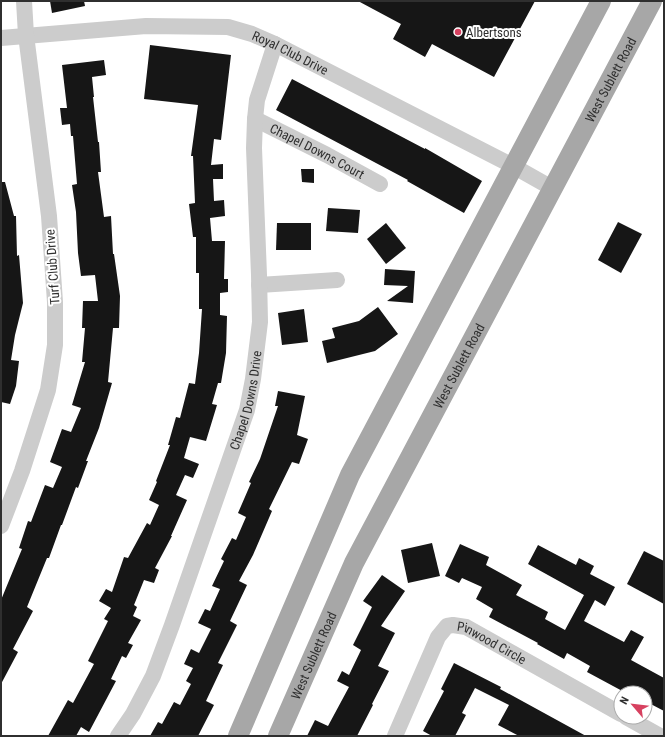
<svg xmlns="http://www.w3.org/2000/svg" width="665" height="737" viewBox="0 0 665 737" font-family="'Roboto Condensed',sans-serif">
	<rect width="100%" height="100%" fill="#fff"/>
	<g fill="#161616">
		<polygon points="50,1 84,1 85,6 52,13"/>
		<polygon points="358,1 535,1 494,77 432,44 425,57 393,39 401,24"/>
		<polygon points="150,45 231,55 221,140 214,139 211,165 223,164 223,179 213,179 214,201 224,200 225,216 210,218 212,241 225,241 224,279 228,279 228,292 220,293 220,315 227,316 226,353 221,383 218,383 212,404 217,405 206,441 190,437 184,458 199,464 193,478 185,475 176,495 187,500 171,536 172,536 155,568 159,570 154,583 144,580 134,605 137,607 133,616 141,620 128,643 133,645 126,658 122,656 111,679 116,681 89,732 81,727 76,736 48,736 68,700 73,703 94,664 88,661 108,621 104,619 111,608 99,601 106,589 112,592 124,557 128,558 147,523 150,525 159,505 149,500 157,482 156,481 170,445 168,445 176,417 180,418 189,383 195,384 199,353 202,309 199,309 199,273 196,273 196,237 193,237 189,204 195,203 193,156 191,156 198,105 144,99"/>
		<polygon points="104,60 106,75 92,77 94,97 93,97 98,142 99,142 101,172 98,172 104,217 111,216 113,254 114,254 120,296 119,328 113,328 108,382 112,383 99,428 86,461 88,461 78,488 76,487 62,525 61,525 49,558 47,558 27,607 33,611 13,649 18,652 1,684 1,600 22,549 19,548 28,521 31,522 45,485 53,488 62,467 50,462 62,429 71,432 81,408 72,405 85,362 82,362 85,328 82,328 83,301 98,301 95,275 81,276 78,253 76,212 72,185 77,184 73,136 71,136 70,124 62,125 60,108 67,108 62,65"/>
		<polygon points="292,79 425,149 425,148 482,181 464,213 407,181 408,180 276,110"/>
		<polygon points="301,169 314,169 314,183 302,182"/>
		<polygon points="1,182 5,182 14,216 16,216 17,256 19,255 23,303 15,335 11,360 19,361 16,386 10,404 1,402"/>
		<polygon points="328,208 360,210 358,233 326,231"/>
		<polygon points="618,222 642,234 621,273 598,260"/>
		<polygon points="277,223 311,223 311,250 276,250"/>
		<polygon points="386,223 406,248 386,264 367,239"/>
		<polygon points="385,269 415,271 413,303 387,301 408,286 384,285"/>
		<polygon points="378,307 398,334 375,351 327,363 322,341 335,338 332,328 359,321"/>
		<polygon points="304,309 308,342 282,345 278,313"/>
		<polygon points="278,391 305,396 297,435 308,439 299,464 292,462 269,509 272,511 253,555 239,581 247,585 230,621 237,625 218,663 223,665 206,701 214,705 198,736 150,736 158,722 162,724 174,702 180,705 191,684 186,681 193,668 184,664 191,649 199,653 211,629 198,623 205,609 210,611 220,589 212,586 224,561 221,559 232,538 236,540 246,517 238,513 251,483 249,482 260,459 278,406 275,406"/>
		<polygon points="432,543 440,576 408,583 401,550"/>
		<polygon points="460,544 489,557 486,565 522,585 516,595 548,612 545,619 565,630 584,595 528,564 538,545 576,565 579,558 594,566 590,574 615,587 605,606 595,600 584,621 624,642 631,630 644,637 631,660 664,678 664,711 645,701 645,693 626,693 587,672 590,666 567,653 564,659 537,644 538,643 489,617 493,609 476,599 482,587 462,578 459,583 445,576"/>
		<polygon points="644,551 664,561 664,604 627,584"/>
		<polygon points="382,575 405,591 381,626 395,633 378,666 389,671 372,704 373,705 357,736 307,736 315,720 328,726 349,687 337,681 342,671 349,675 361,650 353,645 372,607 363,601"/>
		<polygon points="454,663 501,687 500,689 586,736 519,736 498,725 509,705 475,688 462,713 466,715 455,736 432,736 423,731 444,691 441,689"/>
	</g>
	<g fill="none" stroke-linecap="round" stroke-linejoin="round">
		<g stroke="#ccc" stroke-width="16">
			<path id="s1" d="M1,38L146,26L228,27L252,34L275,44L513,166L552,188"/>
			<path id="s2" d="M255,119L327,155L380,184"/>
			<polyline points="259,285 337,280"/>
			<polyline points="1,526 22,471 48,390 55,345 55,302 49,216 26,35 24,1"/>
			<polyline points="626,717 660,736"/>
			<path id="s3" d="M118,736L133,714L153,676L172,625L247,410L253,379L260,322L259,275L254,148L255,119L257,100L275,44"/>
			<path id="s4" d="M395,736L438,637L447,626L453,625L466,627L621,714"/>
		</g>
		<g stroke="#a7a7a7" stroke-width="20">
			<polyline points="238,736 350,475 601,1"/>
			<path id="s5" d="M278,736L354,563L652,1"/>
		</g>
	</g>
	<circle fill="#d74160" stroke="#fff" stroke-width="1.5" cx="458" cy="32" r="4"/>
	<g text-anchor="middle" stroke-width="4" stroke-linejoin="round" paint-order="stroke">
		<g font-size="13" fill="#2f2f2f" stroke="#fff" text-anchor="start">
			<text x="466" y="37">Albertsons</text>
		</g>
		<g font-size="13" fill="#2f2f2f" stroke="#fff">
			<text dy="5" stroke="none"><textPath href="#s1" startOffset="295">Royal Club Drive</textPath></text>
			<text dy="5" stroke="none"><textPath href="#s5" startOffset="736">West Sublett Road</textPath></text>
			<text dy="5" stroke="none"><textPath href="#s2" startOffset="70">Chapel Downs Court</textPath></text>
			<text transform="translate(52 267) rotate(-94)" y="5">Turf Club Drive</text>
			<text dy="5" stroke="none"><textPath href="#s5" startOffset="412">West Sublett Road</textPath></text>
			<text dy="5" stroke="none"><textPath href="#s3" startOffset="361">Chapel Downs Drive</textPath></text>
			<text dy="5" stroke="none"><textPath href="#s4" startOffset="171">Pinwood Circle</textPath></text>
			<text dy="5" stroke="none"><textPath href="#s5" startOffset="88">West Sublett Road</textPath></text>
		</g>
	</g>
	<rect width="665" height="737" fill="none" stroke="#2f2f2f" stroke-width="4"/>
	<g transform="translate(633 705) rotate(298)"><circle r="19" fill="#ffffff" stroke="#acacac"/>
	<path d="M0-3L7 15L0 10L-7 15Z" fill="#d74160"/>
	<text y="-6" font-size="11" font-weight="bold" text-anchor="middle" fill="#2f2f2f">N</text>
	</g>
</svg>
